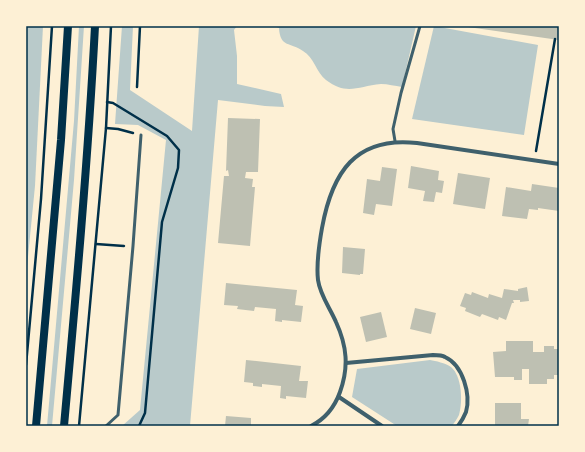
<svg xmlns="http://www.w3.org/2000/svg" width="585" height="452" font-family="Helvetica,sans-serif">
	<style>
		.green { fill: #b9caca }
		.building { fill: #bec0b2 }
		.lines { fill: none; stroke-linecap: round; stroke-linejoin: round }
		.path { stroke: #003049; stroke-width: 2.5 }
		.service { stroke: #3f606c; stroke-width: 3 }
		.minor { stroke: #3f606c; stroke-width: 4 }
		.secondary { stroke: #003049; stroke-width: 8 }
		.neatline { fill: none; stroke: #003049; stroke-width: 1.5 }
	</style>
	<rect width="100%" height="100%" fill="#fdf0d5"/>
	<!-- green -->
	<g class="green">
		<path d="M26,26H43L35,186L26,277Z"/>
		<path d="M79,26H84L74,180L52,426H47L74,121Z"/>
		<path d="M122,26H133L130,90L192,131L199,26H237L234,30L237,56V84L281,94L284,107L265,106L218,100L190,426H122L140,410L166,140L138,125L115,124Z"/>
		<path d="M274,26H416L402,87C395,86 388,84 381,84C358,86 347,96 326,80C316,72 314,57 303,51C291,42 280,48 279,28Z"/>
		<path d="M434,26L538,45L524,135L412,119Z"/>
		<path d="M430,360C436,361 445,363 451,367C462,376 463,402 459,415C457,419 454,423 452,426H397L352,397L357,369Z"/>
	</g>
	<!-- building -->
	<g class="building">
		<path d="M468,26H559V40L468,27Z"/>
		<path d="M228,118L260,119L258,172H246L245,178L253,179L252,187H255L250,246L218,243L224,176H229L228,170L226,171Z"/>
		<path d="M411,166L439,171L438,180L444,181L442,193L436,192L434,202L423,201L425,191L408,188Z"/>
		<path d="M382,167L397,169L392,206L376,204L374,215L363,213L367,179L380,181Z"/>
		<path d="M458,173L490,178L485,209L453,204Z"/>
		<path d="M532,184L559,188V211L538,208V210L529,209L527,219L502,216L506,187L531,191Z"/>
		<path d="M343,247L365,249L363,274H360V275L342,273Z"/>
		<path d="M226,283L297,290L295,305L303,306L301,322L282,320V322L275,321L276,309L255,307L254,311L237,309L238,306L224,305Z"/>
		<path d="M527,287L529,301L520,302V300H513L514,303H512L506,320L499,317L498,320L482,314L480,317L465,311L466,308L460,306L465,293L471,295L472,292L488,298L489,294L502,298L504,289L518,291V289Z"/>
		<path d="M415,308L436,313L431,334L410,329Z"/>
		<path d="M381,312L387,337L366,342L360,317Z"/>
		<path d="M506,341H533V352H544V346H554V349H559V375H554V379H547V384H529V369H522V380H514V377H495L493,352L506,351Z"/>
		<path d="M246,360L301,366L299,381H308L306,398L286,396V399L280,398L281,386L262,384V387L253,386V383L244,382Z"/>
		<path d="M495,403H521V419H529L528,426H495Z"/>
		<path d="M226,416L251,418V426H225Z"/>
	</g>
	<g class="lines">
		<!-- path -->
		<g class="path">
			<path d="M137,87L140,26"/>
			<path d="M107,102L113,103L167,136L179,150L178,168L162,222L145,413L139,426"/>
			<path d="M106,128L118,129L133,133"/>
			<path d="M536,151L555,39"/>
			<path d="M96,244L124,246"/>
			<path d="M26,365L41,199L52,26"/>
			<path d="M79,426L106,128L111,26"/>
		</g>
		<!-- service -->
		<g class="service">
			<path d="M395,141L393,129L401,93L420,26"/>
			<path d="M106,426L118,415L133,246L141,135"/>
		</g>
		<!-- minor -->
		<g class="minor">
			<path d="M346,363L433,355C437,355 442,355 445,357C463,365 471,395 466,412C464,417 461,422 458,426"/>
			<path d="M339,397L382,426"/>
			<path d="M311,426C325,419 335,406 340,392C349,367 347,346 336,322C330,308 320,295 318,280C316,263 319,245 322,228C332,173 355,136 417,143L559,164"/>
		</g>
		<!-- secondary -->
		<g class="secondary">
			<path d="M36,426L61,140L68,26"/>
			<path d="M64,426C76,293 88,160 95,26"/>
		</g>
	</g>
	<!-- border -->
	<rect width="585" height="452" fill="none" stroke="#fdf0d5" stroke-width="54"/>
	<rect x="27" y="27" width="531" height="398" class="neatline"/>
</svg>
